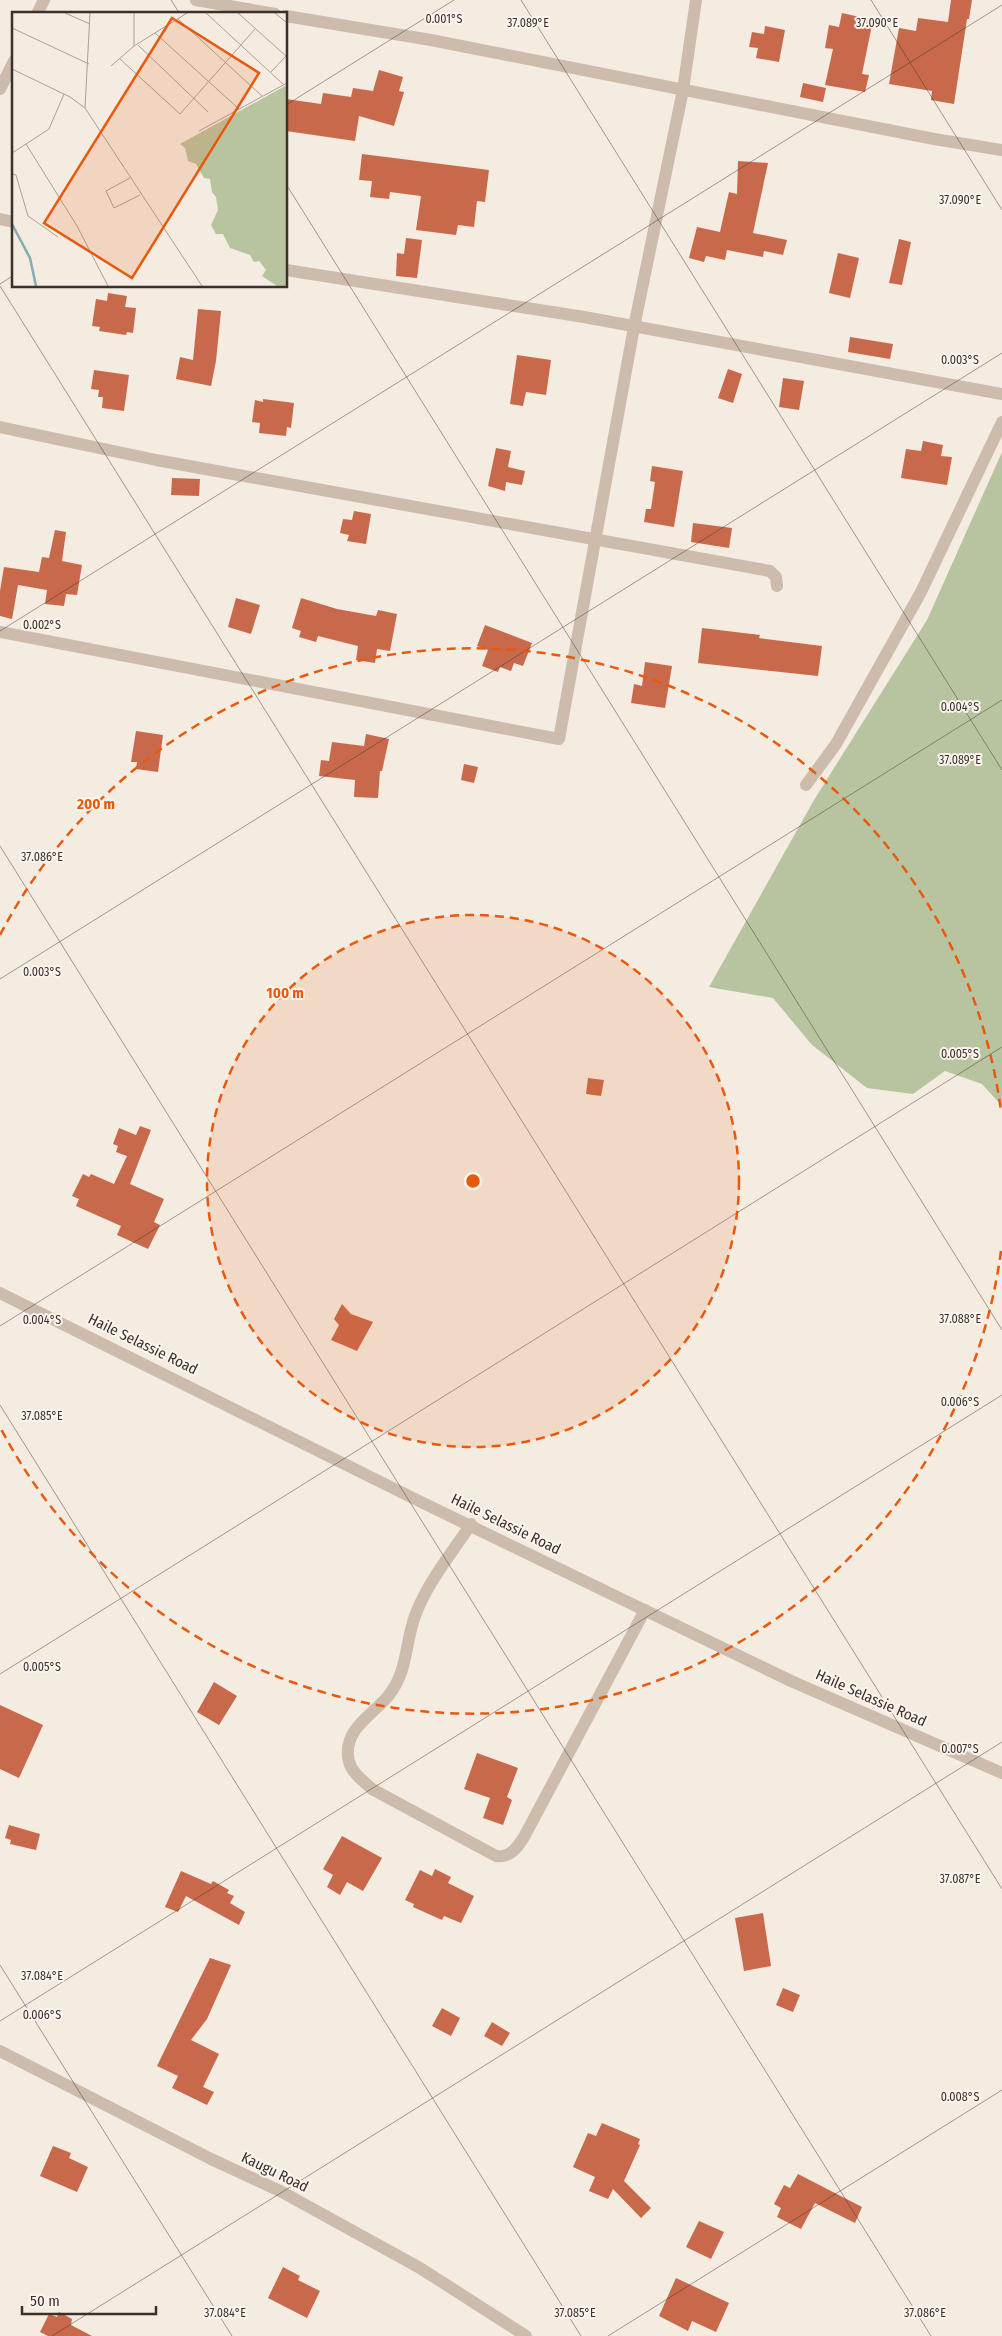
<svg xmlns="http://www.w3.org/2000/svg" width="1002" height="2336" font-family="'Fira Sans Condensed',sans-serif">
	<style>
		.green { fill: #b8c4a0 }
		.building { fill: #c8694b }
		.lines { fill: none; stroke-linecap: round; stroke-linejoin: round }
		.minor { stroke: #cdbbac; stroke-width: 12 }
		.ticks { fill: none; stroke: #3b302b; stroke-width: 1; stroke-opacity: 0.45 }
		.ring { fill: none; stroke: #e8590c; stroke-width: 2.5; stroke-dasharray: 9 6 }
		.labels { text-anchor: middle; dominant-baseline: central; stroke-width: 4; stroke-linejoin: round; paint-order: stroke }
		.street-label { font-size: 15px; fill: #3b302b; stroke: #fbf5ee }
		.inset-river { fill: none; stroke: #7fb0b2; stroke-width: 2.5 }
		.inset-road { fill: none; stroke: #aaa098; stroke-width: 1 }
		.view { fill: #e8590c; fill-opacity: 0.15; stroke: #e8590c; stroke-width: 2.5 }
		.inset-edge { fill: none; stroke: #3b302b; stroke-width: 2.5 }
		.ticks-label { font-size: 12px; text-anchor: middle; fill: #3b302b; stroke: #fbf5ee; stroke-width: 4; stroke-linejoin: round; paint-order: stroke }
		.centre { fill: #e8590c; stroke: #fbf5ee; stroke-width: 2.5 }
		.ring-label { font-size: 15px; text-anchor: middle; font-weight: bold; fill: #e8590c; stroke: #fbf5ee; stroke-width: 4; stroke-linejoin: round; paint-order: stroke }
	</style>
	<rect width="100%" height="100%" fill="#f4ebe1"/>
	<!-- green -->
	<path class="green" d="M1002,452V1106L982,1084L945,1071L913,1094L867,1088L812,1045L773,998L709,987L814,800L927,620Z"/>
	<!-- building -->
	<g class="building">
		<path d="M951,0H972L969,19H967L954,104L931,100L932,91L889,84L899,28L916,31L918,18L948,22Z"/>
		<path d="M842,13L873,20L862,74L869,75L865,92L825,85L833,49L825,48L829,25L839,27Z"/>
		<path d="M765,26L785,30L779,62L756,58L758,48L749,47L752,32L764,34Z"/>
		<path d="M379,70L403,77L399,91L404,92L394,126L359,116L355,141L286,131V99L321,104L323,93L351,97L353,88L373,91Z"/>
		<path d="M803,83L826,88L823,102L800,97Z"/>
		<path d="M362,154L489,170L485,202L477,201L474,227L458,225L456,235L416,230L421,196L390,192L389,199L370,197L372,181L359,180Z"/>
		<path d="M738,161L768,163L753,233L787,240L783,255L764,251L763,257L727,250L725,260L706,256L704,262L689,258L697,227L720,232L729,192L737,194Z"/>
		<path d="M406,238L422,240L417,278L396,276L397,253L404,254Z"/>
		<path d="M899,239L911,242L902,285L889,283Z"/>
		<path d="M838,253L859,258L850,298L829,293Z"/>
		<path d="M108,293L127,296L125,307L136,308L133,333L127,332L126,335L99,331L100,327L92,326L96,299L107,301Z"/>
		<path d="M198,309L221,311L216,361L211,386L176,379L180,357L193,360Z"/>
		<path d="M850,337L893,344L890,359L848,352Z"/>
		<path d="M517,355L551,360L546,395L526,392L523,406L510,404Z"/>
		<path d="M728,369L742,374L733,403L718,398Z"/>
		<path d="M94,370L129,375L124,411L102,408L103,397H98L99,390L91,389Z"/>
		<path d="M783,378L804,381L799,410L779,407Z"/>
		<path d="M263,399L294,403L291,428L287,427L286,436L259,433L260,423L252,422L255,400L263,402Z"/>
		<path d="M923,441L943,445L941,456L952,457L947,485L901,478L906,449L921,451Z"/>
		<path d="M496,448L511,451L508,467L525,471L522,485L506,482L505,491L488,486Z"/>
		<path d="M652,466L683,471L674,527L644,522L646,509H651L655,482L650,481Z"/>
		<path d="M172,478L200,479L199,496L171,495Z"/>
		<path d="M354,511L371,514L366,544L347,541L349,535L340,533L343,519L352,520Z"/>
		<path d="M693,523L732,528L729,548L691,542Z"/>
		<path d="M55,530L66,532L62,561L82,565L77,595L66,594L64,606L45,604L47,590L18,585L12,619L0,616V591L4,567L39,572L42,557L49,558Z"/>
		<path d="M236,598L260,605L251,634L228,627Z"/>
		<path d="M301,598L337,609L376,616L378,610L397,614L390,651L377,649L375,663L356,660L358,646L318,636L316,642L299,637L301,631L292,628Z"/>
		<path d="M485,625L532,643L523,666L514,663L511,671L500,667L498,672L482,666L488,650L477,646Z"/>
		<path d="M702,628L760,635L759,638L822,646L818,676L698,663Z"/>
		<path d="M645,662L672,666L665,708L631,703L634,684L642,686Z"/>
		<path d="M136,731L163,735L158,772L136,769L137,762H131Z"/>
		<path d="M366,734L389,739L382,771H380L378,798L354,797L355,780L319,776L321,760L329,761L332,742L364,746Z"/>
		<path d="M464,764L478,767L474,783L461,780Z"/>
		<path d="M588,1078L604,1080L601,1096L586,1094Z"/>
		<path d="M140,1126L151,1130L130,1184L164,1199L154,1222L160,1225L148,1249L117,1235L121,1226L76,1206L79,1199L72,1196L83,1174L89,1177L91,1174L114,1184L127,1156L116,1152L118,1146L113,1144L119,1128L136,1135Z"/>
		<path d="M342,1304L351,1314L373,1322L357,1351L331,1340L339,1325L334,1319Z"/>
		<path d="M214,1682L237,1696L219,1725L197,1712Z"/>
		<path d="M0,1705L43,1725L19,1778L0,1769Z"/>
		<path d="M477,1753L518,1768L507,1797L512,1800L503,1825L483,1818L490,1798L464,1789Z"/>
		<path d="M9,1825L40,1834L36,1850L10,1844L11,1840L5,1838Z"/>
		<path d="M342,1836L382,1858L363,1891L347,1882L340,1895L327,1887L333,1875L323,1869Z"/>
		<path d="M435,1869L451,1877L448,1883L474,1896L461,1923L444,1916L442,1920L413,1907L414,1904L405,1900L420,1870L432,1876Z"/>
		<path d="M181,1871L211,1884L213,1881L229,1890L227,1893L234,1896L230,1903L245,1912L239,1925L186,1896L178,1912L165,1907Z"/>
		<path d="M763,1913L771,1966L744,1971L735,1918Z"/>
		<path d="M210,1958L231,1965L207,2019L191,2040L219,2054L203,2087L214,2092L207,2105L172,2088L178,2076L157,2066Z"/>
		<path d="M783,1988L800,1995L793,2012L776,2005Z"/>
		<path d="M442,2008L460,2018L451,2036L432,2026Z"/>
		<path d="M492,2022L510,2033L502,2046L484,2036Z"/>
		<path d="M602,2123L640,2139L638,2144L640,2145L624,2181L651,2208L641,2218L613,2189L608,2199L589,2191L595,2177L573,2167L588,2133L596,2136Z"/>
		<path d="M53,2146L71,2153L69,2158L88,2167L77,2192L40,2176Z"/>
		<path d="M798,2174L862,2207L855,2223L815,2203L801,2229L777,2217L781,2208L774,2204L784,2185L790,2188Z"/>
		<path d="M699,2221L724,2232L711,2259L686,2247Z"/>
		<path d="M283,2267L300,2276L298,2280L320,2291L307,2318L268,2298Z"/>
		<path d="M676,2278L729,2303L716,2332L692,2321L688,2331L659,2316Z"/>
		<path d="M59,2312L72,2319L71,2325L92,2336H48L40,2332L49,2314L57,2317Z"/>
	</g>
	<g class="lines">
		<!-- minor -->
		<g class="minor">
			<path d="M196,0L275,14"/>
			<path d="M37,14L44,0"/>
			<path d="M286,16L431,40L934,139L1002,150"/>
			<path d="M0,89L14,61"/>
			<path d="M0,219L14,222"/>
			<path d="M286,270L584,317L1002,394"/>
			<path d="M0,427L156,460L770,571L776,577L777,586"/>
			<path d="M0,632L559,739L634,327L683,90L696,0"/>
			<path d="M806,785L836,744L921,592L1002,422"/>
			<path d="M0,1293L421,1502L791,1681L1002,1773"/>
			<path d="M471,1524C452,1553 427,1583 415,1616C405,1643 408,1671 389,1695C374,1714 345,1728 348,1756C349,1771 362,1780 372,1789L496,1856C510,1858 517,1848 524,1837L645,1610"/>
			<path d="M0,2051L211,2159L282,2192L420,2268L526,2336"/>
		</g>
	</g>
	<!-- ticks -->
	<path class="ticks" d="M171,0L180,14M521,0L1002,770M871,0L1002,210M286,105L454,0M286,184L1002,1330M0,284L14,275M0,286L1002,1889M0,631L1002,5M0,846L931,2336M0,979L1002,353M0,1326L1002,700M0,1405L581,2336M0,1674L1002,1047M0,1965L232,2336M0,2021L1002,1395M52,2336L1002,1742M608,2336L1002,2090"/>
	<!-- distance rings -->
	<circle cx="473" cy="1181" r="266" fill="#e8590c" fill-opacity=".12"/>
	<g class="ring">
		<circle cx="473" cy="1181" r="266"/>
		<path d="M1001 1251A533 533 0 0 1 0 1427M0 935A533 533 0 0 1 1001 1111"/>
	</g>
	<g class="labels">
		<!-- street labels -->
		<g class="street-label">
			<text transform="translate(143 1344) rotate(26)">Haile Selassie Road</text>
			<text transform="translate(506 1524) rotate(26)">Haile Selassie Road</text>
			<text transform="translate(871 1698) rotate(24)">Haile Selassie Road</text>
			<text transform="translate(275 2172) rotate(26)">Kaugu Road</text>
		</g>
	</g>
	<!-- overview -->
	<g transform="translate(12 12)">
		<rect width="275" height="275" fill="#f4ebe1"/>
		<path d="M275,73V274H265L250,264L254,258L247,249L242,250L238,243L218,236L211,222H204L199,213L206,198L204,185L200,180L198,167L192,166L184,152L176,149L173,136L168,132Z" fill="#b8c4a0"/>
		<path class="inset-river" d="M0,212L18,246L24,274"/>
		<path class="inset-road" d="M53,1L78,12M122,1V34M194,1L272,73M226,1L275,45M263,1L275,11M166,7L250,84M0,16L77,52M143,21L227,97M126,33L196,100M108,47L168,102L243,17M99,54L122,34L175,1M0,57L58,85L73,96L190,274M259,60L274,44M52,82L37,117L14,132L65,214L96,274M73,96L78,1M187,119L275,71M0,141L14,132M0,162L4,163L16,204L46,225M118,166L94,179L102,196L128,183"/>
		<path class="view" d="M160,6L247,61L120,266L32,211Z"/>
		<rect width="275" height="275" class="inset-edge"/>
	</g>
	<g class="ticks-label">
		<text x="444" y="23">0.001°S</text>
		<text x="528" y="27">37.089°E</text>
		<text x="877" y="27">37.090°E</text>
		<text x="960" y="204">37.090°E</text>
		<text x="960" y="364">0.003°S</text>
		<text x="42" y="629">0.002°S</text>
		<text x="960" y="711">0.004°S</text>
		<text x="960" y="764">37.089°E</text>
		<text x="42" y="861">37.086°E</text>
		<text x="42" y="976">0.003°S</text>
		<text x="960" y="1058">0.005°S</text>
		<text x="960" y="1323">37.088°E</text>
		<text x="42" y="1324">0.004°S</text>
		<text x="960" y="1406">0.006°S</text>
		<text x="42" y="1420">37.085°E</text>
		<text x="42" y="1671">0.005°S</text>
		<text x="960" y="1753">0.007°S</text>
		<text x="960" y="1883">37.087°E</text>
		<text x="42" y="1980">37.084°E</text>
		<text x="42" y="2019">0.006°S</text>
		<text x="960" y="2101">0.008°S</text>
		<text x="225" y="2317">37.084°E</text>
		<text x="575" y="2317">37.085°E</text>
		<text x="925" y="2317">37.086°E</text>
	</g>
	<circle cx="473" cy="1181" r="8" class="centre"/>
	<g class="ring-label">
		<text x="96" y="809">200 m</text>
		<text x="285" y="998">100 m</text>
	</g>
	<!-- scale -->
	<path d="M22 2306v8h134v-8" fill="none" stroke="#3b302b" stroke-width="2.5"/>
	<text x="30" y="2306" font-size="15" fill="#3b302b" stroke="#fbf5ee" stroke-width="4" paint-order="stroke">50 m</text>
</svg>
